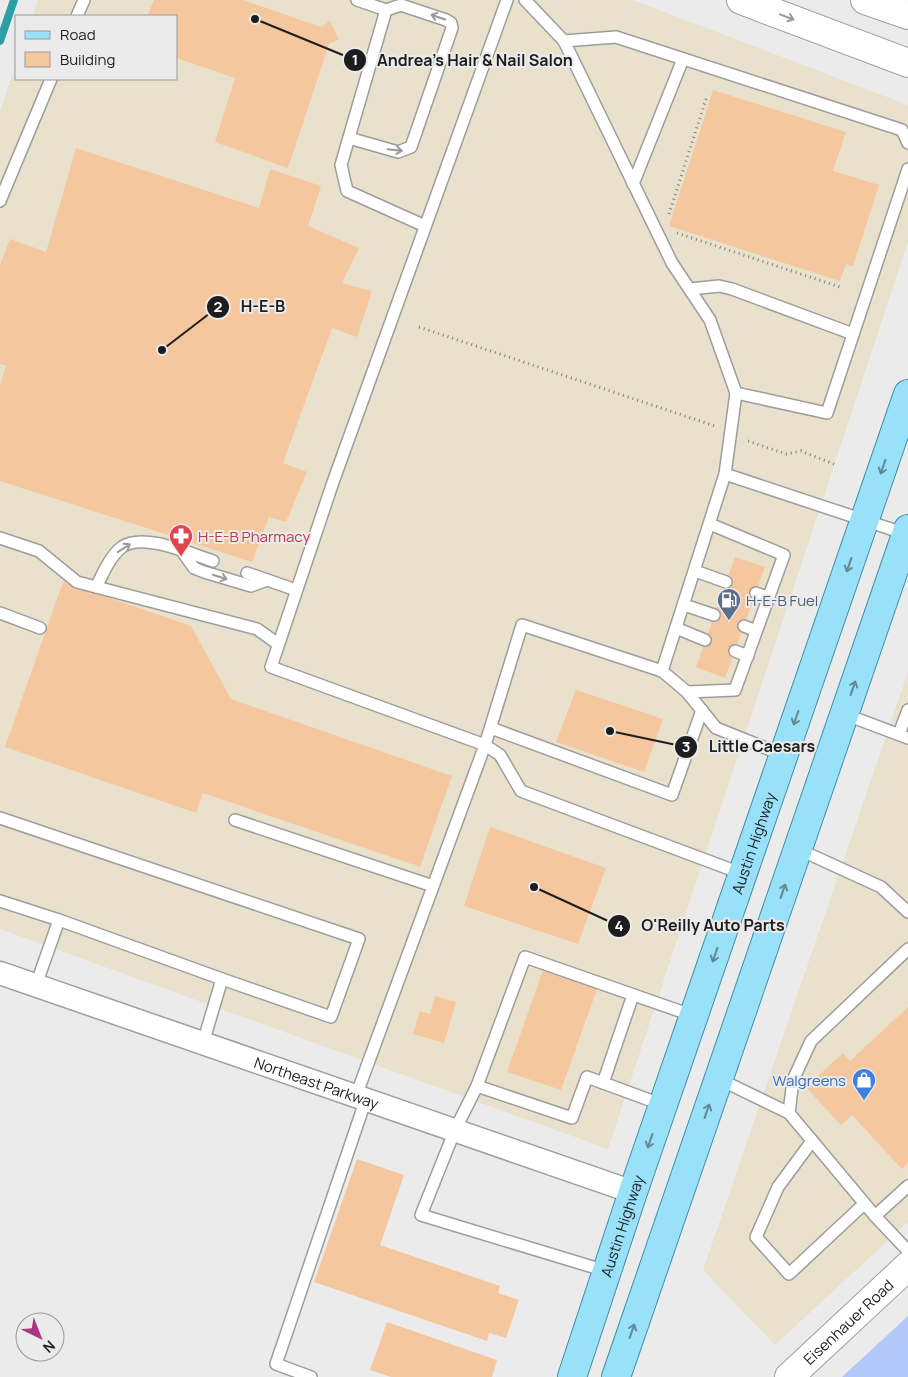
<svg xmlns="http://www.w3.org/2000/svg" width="908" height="1377" font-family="Manrope,sans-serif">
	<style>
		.commercial { fill: #eae1cc }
		.green { fill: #b3c9fc }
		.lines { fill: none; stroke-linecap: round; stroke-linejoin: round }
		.stream { stroke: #2c9fa5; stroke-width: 8 }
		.building { fill: #f5c79f }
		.lane-casing { stroke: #9d9d9e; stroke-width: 14 }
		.street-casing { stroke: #9d9d9e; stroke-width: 25 }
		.secondary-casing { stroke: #9d9d9e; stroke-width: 30 }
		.primary-casing { stroke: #418faa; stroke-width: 30 }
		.path { stroke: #7f7f80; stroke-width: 3; stroke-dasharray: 1 4; stroke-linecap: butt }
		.lane { stroke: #fff; stroke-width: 11 }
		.street { stroke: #fff; stroke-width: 22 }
		.secondary { stroke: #fff; stroke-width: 28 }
		.primary { stroke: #98e1f9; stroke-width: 28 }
		.oneway { stroke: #99999a }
		.oneway2 { stroke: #618996 }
		.labels { text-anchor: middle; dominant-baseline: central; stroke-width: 4; stroke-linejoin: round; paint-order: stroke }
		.health-label { font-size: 15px; fill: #be3a42; stroke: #ebebec; text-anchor: start }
		.service-label { font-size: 15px; fill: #4e5e75; stroke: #ebebec; text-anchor: start }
		.street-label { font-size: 15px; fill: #1d1d1e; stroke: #ebebec }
		.shop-label { font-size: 15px; fill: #366cbe; stroke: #ebebec; text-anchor: end }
		.leader { fill: none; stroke: #1d1d1e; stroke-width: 2 }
		.callout-dot { fill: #1d1d1e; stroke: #ebebec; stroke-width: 2 }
		.mark-label { font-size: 15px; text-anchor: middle; font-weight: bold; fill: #fff }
		.callout-label { font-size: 16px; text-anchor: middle; font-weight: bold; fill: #1d1d1e; stroke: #ebebec; stroke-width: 4; stroke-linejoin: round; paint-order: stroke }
	</style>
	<rect width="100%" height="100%" fill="#ebebec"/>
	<!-- commercial -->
	<g class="commercial">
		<path d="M38,0H633L908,105V242L608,1149L0,929V111L16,64V79H176V16H32Z"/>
		<path d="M908,672V1222L775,1345L703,1270Z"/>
	</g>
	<!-- green -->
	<path class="green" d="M908,1316V1377H842Z"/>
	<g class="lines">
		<!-- stream -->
		<path class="stream" d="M0,41L14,0"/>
	</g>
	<!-- building -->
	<g class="building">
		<path d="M154,0H243L321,27L330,21L339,39L329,44L288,168L215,142L235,78L176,58V16H147Z"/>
		<path d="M713,90L846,132L833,171L879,185L853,266L846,264L840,281L669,226Z"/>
		<path d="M76,148L259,208L270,169L321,186L308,226L359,248L342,283L372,291L357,337L332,328L283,463L307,472L286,522L269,517L252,562L0,481V385L6,366L0,364V265L10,239L46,252Z"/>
		<path d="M735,557L765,567L725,678L696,667Z"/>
		<path d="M63,582L191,626L231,699L452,776L420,867L203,793L196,813L5,747Z"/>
		<path d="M576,690L663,719L644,772L556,742Z"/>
		<path d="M490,827L606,868L578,944L464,906Z"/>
		<path d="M543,970L597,989L561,1090L507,1072Z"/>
		<path d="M435,996L456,1002L444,1043L413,1034L420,1011L430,1014Z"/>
		<path d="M908,1007V1163L902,1169L852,1115L841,1125L806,1087L843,1053L850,1061Z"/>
		<path d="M357,1159L404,1175L380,1245L500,1286L498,1293L519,1300L506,1338L489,1333L487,1341L314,1282Z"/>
		<path d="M387,1322L497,1360L492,1377H391L370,1370Z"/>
	</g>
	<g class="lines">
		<!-- lane casing -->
		<g class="lane-casing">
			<g id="lane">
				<path d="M357,0L386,10L341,165L347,191L425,226"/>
				<path d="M525,0L564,41L672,263L710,320L736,393L725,474L662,671L687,692L716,728L783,755"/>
				<path d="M77,16L84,0"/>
				<path d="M564,41L616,37L902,130L908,143"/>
				<path d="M349,138L398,152L411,147L452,28L451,23L446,20L401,5L386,10"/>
				<path d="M633,184L683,59"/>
				<path d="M0,201L51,79"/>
				<path d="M690,289L719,286L732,289L853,334"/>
				<path d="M736,393L827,413L908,169"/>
				<path d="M725,474L906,534"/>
				<path d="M0,538L39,551L77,582L257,629L278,644"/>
				<path d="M182,551L194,568L204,572L251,586L267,580"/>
				<path d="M695,571L726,582"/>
				<path d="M247,573L296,590"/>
				<path d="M96,587C103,574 110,556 122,547C143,532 191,554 213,561"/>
				<path d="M756,593L769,598"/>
				<path d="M684,605L714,615"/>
				<path d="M0,613L40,628"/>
				<path d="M744,626L756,631"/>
				<path d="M676,628L705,640"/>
				<path d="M735,651L748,656"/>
				<path d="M662,671L522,625L485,745L500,755L521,791L743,874"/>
				<path d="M687,692L735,690L784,555L710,524"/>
				<path d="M844,714L908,738"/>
				<path d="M491,728L672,795L702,710"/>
				<path d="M899,734L908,710"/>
				<path d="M0,818L359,939L331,1017L222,979"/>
				<path d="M235,820L433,886"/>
				<path d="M798,849L881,887L908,912"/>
				<path d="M0,901L59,920"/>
				<path d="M908,949L811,1041L793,1080L789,1113L875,1216L908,1251"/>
				<path d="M36,985L59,920L222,979L203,1043"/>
				<path d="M719,1079L789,1113"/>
				<path d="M603,1083L633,995"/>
				<path d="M477,1086L572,1118L587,1077L663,1105"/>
				<path d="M356,1096L485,745L271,667L332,485L507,0"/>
				<path d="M812,1141L778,1187L756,1237L789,1274L864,1204"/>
				<path d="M875,1216L908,1186"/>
				<path d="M606,1271L421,1215L455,1130L477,1086L525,957L694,1016"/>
				<path d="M311,1377L276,1364L366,1099"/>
			</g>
		</g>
		<!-- street casing -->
		<g class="street-casing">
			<g id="street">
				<path id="s1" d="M0,973L633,1192"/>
			</g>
		</g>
		<!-- secondary casing -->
		<g class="secondary-casing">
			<g id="secondary">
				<path d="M741,0L908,63"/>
				<path d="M865,0L908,15"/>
				<path id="s2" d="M789,1377L908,1266"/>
			</g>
		</g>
		<!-- primary casing -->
		<g class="primary-casing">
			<g id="primary">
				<path id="s3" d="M572,1377L633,1192L908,394"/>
				<path d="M616,1377L908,529"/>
			</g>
		</g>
		<!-- path -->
		<g class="path">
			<path d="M669,214L707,96"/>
			<path d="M677,233L843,288"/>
			<path d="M419,327L715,426"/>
			<path d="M748,441L786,454L801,451L836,465"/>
		</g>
		<!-- lane -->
		<use href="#lane" class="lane"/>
		<!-- street -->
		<use href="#street" class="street"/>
		<!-- secondary -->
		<use href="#secondary" class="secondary"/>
		<!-- primary -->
		<use href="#primary" class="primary"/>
	</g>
	<!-- one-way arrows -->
	<defs><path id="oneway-shaft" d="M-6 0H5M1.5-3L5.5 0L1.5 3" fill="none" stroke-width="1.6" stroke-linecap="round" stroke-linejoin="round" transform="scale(1.25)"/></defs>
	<g class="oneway">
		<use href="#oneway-shaft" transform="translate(438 17) rotate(-161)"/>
		<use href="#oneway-shaft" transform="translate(787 17) rotate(21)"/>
		<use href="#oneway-shaft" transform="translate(395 150) rotate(6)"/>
		<use href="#oneway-shaft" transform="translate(124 548) rotate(-33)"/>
		<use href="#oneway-shaft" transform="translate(220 577) rotate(18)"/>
	</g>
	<g class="oneway2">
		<use href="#oneway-shaft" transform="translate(883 467) rotate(109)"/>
		<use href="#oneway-shaft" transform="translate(849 565) rotate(109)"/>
		<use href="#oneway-shaft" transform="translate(853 688) rotate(-71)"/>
		<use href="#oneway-shaft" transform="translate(796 718) rotate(109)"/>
		<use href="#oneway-shaft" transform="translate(783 891) rotate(-71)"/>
		<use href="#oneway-shaft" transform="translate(715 955) rotate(109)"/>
		<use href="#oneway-shaft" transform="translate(707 1111) rotate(-71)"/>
		<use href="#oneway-shaft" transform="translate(650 1141) rotate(109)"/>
		<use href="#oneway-shaft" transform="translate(632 1331) rotate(-71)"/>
	</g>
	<!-- icons -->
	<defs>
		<g id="pharmacy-pin" transform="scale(1.25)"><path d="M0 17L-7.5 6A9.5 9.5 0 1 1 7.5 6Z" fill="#e0444e" stroke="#ebebec"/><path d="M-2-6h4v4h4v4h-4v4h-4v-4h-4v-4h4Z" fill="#fff"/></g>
		<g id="fuel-pin" transform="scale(1.25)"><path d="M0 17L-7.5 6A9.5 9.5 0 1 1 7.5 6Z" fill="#5c6f8a" stroke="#ebebec"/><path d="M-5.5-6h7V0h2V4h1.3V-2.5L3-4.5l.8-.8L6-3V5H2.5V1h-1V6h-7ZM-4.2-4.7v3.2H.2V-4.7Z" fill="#fff"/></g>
		<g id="shop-pin" transform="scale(1.25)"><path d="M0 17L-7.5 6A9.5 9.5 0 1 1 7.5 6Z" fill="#3f7fe0" stroke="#ebebec"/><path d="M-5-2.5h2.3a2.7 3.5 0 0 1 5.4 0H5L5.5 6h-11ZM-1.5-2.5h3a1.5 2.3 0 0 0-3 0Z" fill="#fff"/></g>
	</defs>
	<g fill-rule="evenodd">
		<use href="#pharmacy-pin" x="181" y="536"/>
		<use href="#fuel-pin" x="729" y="600"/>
		<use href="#shop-pin" x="864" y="1080"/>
	</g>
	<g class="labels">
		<!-- health labels -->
		<g class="health-label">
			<text x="198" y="536">H-E-B Pharmacy</text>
		</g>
		<!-- service labels -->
		<g class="service-label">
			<text x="746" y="600">H-E-B Fuel</text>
		</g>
		<!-- street labels -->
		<g class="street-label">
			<text stroke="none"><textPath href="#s3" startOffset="564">Austin Highway</textPath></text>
			<text stroke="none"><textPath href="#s1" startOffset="335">Northeast Parkway</textPath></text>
			<text stroke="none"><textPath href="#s3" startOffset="159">Austin Highway</textPath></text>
			<text stroke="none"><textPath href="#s2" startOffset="81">Eisenhauer Road</textPath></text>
		</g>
		<!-- shop labels -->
		<g class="shop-label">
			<text x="846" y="1080">Walgreens</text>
		</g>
	</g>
	<!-- callouts -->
	<path class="leader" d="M255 19L355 60M162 350L218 307M610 731L686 747M534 887L619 926"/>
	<g class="callout-dot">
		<circle cx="255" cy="19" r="5"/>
		<circle cx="162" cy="350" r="5"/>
		<circle cx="610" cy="731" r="5"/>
		<circle cx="534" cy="887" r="5"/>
		<circle cx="355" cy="60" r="12"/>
		<circle cx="218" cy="307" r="12"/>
		<circle cx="686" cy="747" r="12"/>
		<circle cx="619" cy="926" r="12"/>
	</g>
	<g class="mark-label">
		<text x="355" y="65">1</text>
		<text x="218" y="312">2</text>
		<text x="686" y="752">3</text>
		<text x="619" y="931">4</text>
	</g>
	<g class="callout-label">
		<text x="475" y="66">Andrea's Hair &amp; Nail Salon</text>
		<text x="263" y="312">H-E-B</text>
		<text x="762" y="752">Little Caesars</text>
		<text x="713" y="931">O'Reilly Auto Parts</text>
	</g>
	<!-- legend -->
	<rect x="15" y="15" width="162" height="65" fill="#ebebec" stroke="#99999a"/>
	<rect x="25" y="31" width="25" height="8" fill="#98e1f9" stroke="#99999a"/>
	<text x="60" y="40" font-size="15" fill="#1d1d1e">Road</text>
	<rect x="25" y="52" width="25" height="15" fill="#f5c79f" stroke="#99999a"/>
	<text x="60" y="65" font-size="15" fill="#1d1d1e">Building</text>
	<!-- north arrow -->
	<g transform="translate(40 1337) rotate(137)"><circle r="24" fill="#ebebec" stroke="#99999a"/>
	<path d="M0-4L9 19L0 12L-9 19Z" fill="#b03384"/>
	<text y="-8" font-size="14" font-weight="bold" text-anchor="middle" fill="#1d1d1e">N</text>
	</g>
</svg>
